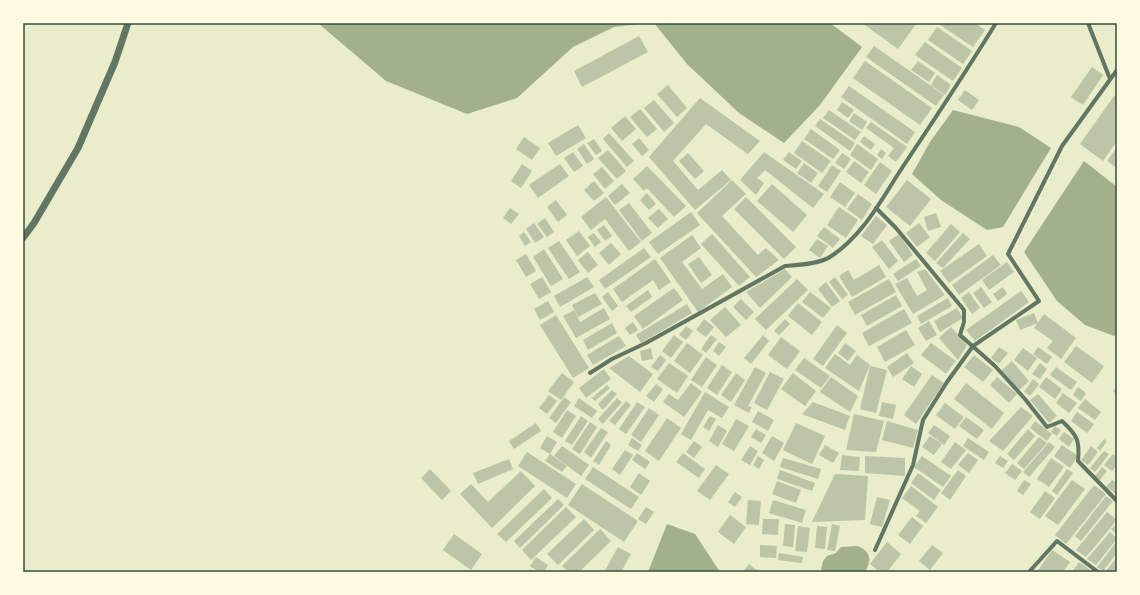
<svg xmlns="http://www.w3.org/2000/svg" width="1140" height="595" font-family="Figtree,sans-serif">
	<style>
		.water { fill: #a3b18a }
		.building { fill: #bcc5a7 }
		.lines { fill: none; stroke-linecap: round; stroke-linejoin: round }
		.minor { stroke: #617663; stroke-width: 4 }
		.tertiary { stroke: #617663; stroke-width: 7 }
		.neatline { fill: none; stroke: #344e41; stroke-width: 1.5 }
	</style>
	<rect width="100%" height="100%" fill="#e9edc9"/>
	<!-- water -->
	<g class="water">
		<path d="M318,23H648L614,27L573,47L517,98L467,114L386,81Z"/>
		<path d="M654,23H830L862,47L820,105L784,143L739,113L687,64Z"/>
		<path d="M953,110L1019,127L1051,148L1003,227L987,230L941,200L912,174L930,142Z"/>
		<path d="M1084,161L1117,187V333L1114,336L1085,325L1057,301L1024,252Z"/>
		<path d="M667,524L695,534L720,572H648Z"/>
		<path d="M858,546C871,552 872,560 865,572H824L821,569L823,561L827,556L836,553L841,547Z"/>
	</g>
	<!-- building -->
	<g class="building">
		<path d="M862,23H917L898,49Z"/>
		<path d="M941,23H975L985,30L973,47L940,25Z"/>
		<path d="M937,27L972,51L963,64L928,40Z"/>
		<path d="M639,36L648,52L582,87L574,71Z"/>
		<path d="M925,42L962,68L953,81L915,55Z"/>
		<path d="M874,46L944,95L936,106L866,57Z"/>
		<path d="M865,61L932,108L920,125L853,78Z"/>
		<path d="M918,61L935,73L929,82L911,70Z"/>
		<path d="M1092,67L1103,75L1083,105L1071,97Z"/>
		<path d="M937,75L951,85L945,95L931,85Z"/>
		<path d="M668,85L687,108L677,117L657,94Z"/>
		<path d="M849,86L915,132L907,144L841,97Z"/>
		<path d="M965,90L979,100L972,110L958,100Z"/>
		<path d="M1114,96L1117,98V141L1103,161L1080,144Z"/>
		<path d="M700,98L760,141L748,154L706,124L673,161L698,190L722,170L731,180L695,210L649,157Z"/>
		<path d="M654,100L674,123L664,132L644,108Z"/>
		<path d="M842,102L854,110L848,118L837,110Z"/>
		<path d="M640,109L657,129L647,137L630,117Z"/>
		<path d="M829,110L861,132L855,140L823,118Z"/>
		<path d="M854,113L867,122L862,130L849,121Z"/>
		<path d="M625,116L636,129L622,141L611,128Z"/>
		<path d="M820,119L855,143L850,151L815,126Z"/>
		<path d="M871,122L907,147L896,162L888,156L894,148L866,128Z"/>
		<path d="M578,125L586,138L556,156L548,143Z"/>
		<path d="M811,129L840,150L833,159L804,139Z"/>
		<path d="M609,133L634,161L627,167L603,139Z"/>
		<path d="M864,136L875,144L871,150L860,142Z"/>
		<path d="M524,137L540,148L532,160L516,149Z"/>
		<path d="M639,138L649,150L642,156L632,144Z"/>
		<path d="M594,139L602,151L596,155L587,143Z"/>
		<path d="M802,141L831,161L822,173L794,153Z"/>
		<path d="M584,144L594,159L587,164L577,149Z"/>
		<path d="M857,144L878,159L871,170L850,155Z"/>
		<path d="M1117,147V168L1107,161Z"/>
		<path d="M881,149L886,153L882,159L877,155Z"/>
		<path d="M608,150L626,171L617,179L598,158Z"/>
		<path d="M573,152L583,166L574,172L564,158Z"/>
		<path d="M764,152L824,194L813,208L765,170L757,178L764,183L756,195L740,180Z"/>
		<path d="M789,152L802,161L796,169L783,160Z"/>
		<path d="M688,153L704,171L695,179L679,161Z"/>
		<path d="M842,153L851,159L844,169L835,163Z"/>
		<path d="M854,161L869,172L861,183L846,172Z"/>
		<path d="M880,162L892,171L876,194L864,185Z"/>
		<path d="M804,163L818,173L811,183L797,173Z"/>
		<path d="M522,164L532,171L521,188L511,181Z"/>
		<path d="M560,164L569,176L538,198L529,185Z"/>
		<path d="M832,165L841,171L827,192L818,186Z"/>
		<path d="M647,166L686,206L674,217L647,188L644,191L633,179Z"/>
		<path d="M602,167L614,181L605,189L593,174Z"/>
		<path d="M732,180L746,194L722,216L758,255L766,248L779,260L756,277L697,213Z"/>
		<path d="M907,180L931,199L910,226L886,207Z"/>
		<path d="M594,181L604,193L594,201L584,190Z"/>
		<path d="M840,182L855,193L845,207L830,197Z"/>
		<path d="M622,184L630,193L615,205L608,196Z"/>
		<path d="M772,184L807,215L793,232L757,201Z"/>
		<path d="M647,193L656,204L649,210L640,200Z"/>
		<path d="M858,194L872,204L862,220L847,209Z"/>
		<path d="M606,197L641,242L629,251L605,219L591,230L581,217Z"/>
		<path d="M746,197L796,247L784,259L734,209Z"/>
		<path d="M556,200L567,215L558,222L547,207Z"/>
		<path d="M629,203L652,233L642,241L619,210Z"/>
		<path d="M839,207L858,220L846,238L827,225Z"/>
		<path d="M510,208L519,214L511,224L503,218Z"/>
		<path d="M659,209L668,219L658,228L648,218Z"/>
		<path d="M691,212L700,225L658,254L649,242Z"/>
		<path d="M936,213L941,227L928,231L924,217Z"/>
		<path d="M876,216L887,225L873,244L861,236Z"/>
		<path d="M545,218L554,232L547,237L537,224Z"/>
		<path d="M534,223L544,237L535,243L526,229Z"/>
		<path d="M919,223L930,237L917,247L906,233Z"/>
		<path d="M951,224L960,232L935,261L926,253Z"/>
		<path d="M604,225L612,236L605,241L597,230Z"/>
		<path d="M824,227L840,239L833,248L817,236Z"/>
		<path d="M579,231L590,246L577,256L566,240Z"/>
		<path d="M524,232L531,242L525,246L519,236Z"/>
		<path d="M594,233L601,242L595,247L588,237Z"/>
		<path d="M963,233L970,239L943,268L936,263Z"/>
		<path d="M712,234L750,277L739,286L701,244Z"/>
		<path d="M899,234L913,255L904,262L889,241Z"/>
		<path d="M692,235L701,248L682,262L702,289L723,274L732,287L698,312L660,258Z"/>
		<path d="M817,239L828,246L820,258L809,250Z"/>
		<path d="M882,240L898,261L889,269L872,247Z"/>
		<path d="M559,241L580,272L569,279L548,248Z"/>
		<path d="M611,243L621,254L609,265L599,253Z"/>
		<path d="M979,244L987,256L949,283L940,271Z"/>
		<path d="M644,248L651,257L605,289L599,280Z"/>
		<path d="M544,249L563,279L551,286L533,257Z"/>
		<path d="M588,252L598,265L588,273L578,260Z"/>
		<path d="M526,254L536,271L526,277L516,260Z"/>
		<path d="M993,255L1001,265L959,295L952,285Z"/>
		<path d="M699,257L712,275L701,283L688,264Z"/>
		<path d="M655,259L671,282L659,290L653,280L622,302L613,289Z"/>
		<path d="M916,259L921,266L898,281L893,274Z"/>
		<path d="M1007,262L1014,272L989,290L982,280Z"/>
		<path d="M879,265L886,277L852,297L839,276L848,270L854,280Z"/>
		<path d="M785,269L792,277L760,308L746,292Z"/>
		<path d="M925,269L945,295L913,314L895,284L907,278L917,296L927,290L917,272Z"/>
		<path d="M542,277L551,292L539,299L530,284Z"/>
		<path d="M587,277L594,287L560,307L554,296Z"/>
		<path d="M835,277L848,295L842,299L829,282Z"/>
		<path d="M797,279L808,290L766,330L755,319Z"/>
		<path d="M889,279L896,292L855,315L848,302Z"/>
		<path d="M826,282L840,301L832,307L818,289Z"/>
		<path d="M981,287L992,302L984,308L973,293Z"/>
		<path d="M1003,287L1007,294L998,301L993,294Z"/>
		<path d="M674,288L683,300L643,329L634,316Z"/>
		<path d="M648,290L652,297L631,312L626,306Z"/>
		<path d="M1021,291L1029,302L975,341L966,330Z"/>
		<path d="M608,292L618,306L612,311L602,297Z"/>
		<path d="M810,292L831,308L823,318L802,302Z"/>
		<path d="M969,292L980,308L972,314L961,298Z"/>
		<path d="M595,293L602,304L578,317L572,305Z"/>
		<path d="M896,295L902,306L867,326L861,315Z"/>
		<path d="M948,298L952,306L921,324L917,316Z"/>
		<path d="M741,299L754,312L746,320L733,307Z"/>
		<path d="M548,301L554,312L540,320L534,309Z"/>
		<path d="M798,303L822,322L812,335L788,316Z"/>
		<path d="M687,304L692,313L641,343L636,335Z"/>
		<path d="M725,307L741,325L726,337L710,320Z"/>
		<path d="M604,308L610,319L576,338L563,316L574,310L580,322Z"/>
		<path d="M957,308L963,318L940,332L934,321Z"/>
		<path d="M904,309L912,323L869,346L862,333Z"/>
		<path d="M1034,313L1038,323L1020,330L1016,320Z"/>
		<path d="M1044,314L1076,338L1061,359L1047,348L1053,341L1034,328Z"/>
		<path d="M556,315L589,368L573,378L540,325Z"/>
		<path d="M704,319L714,327L706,337L696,330Z"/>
		<path d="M785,319L790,324L779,335L774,331Z"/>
		<path d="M929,321L937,335L926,341L918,328Z"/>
		<path d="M633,322L638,330L630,335L625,328Z"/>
		<path d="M612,323L617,333L588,350L583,340Z"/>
		<path d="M837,325L847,333L823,366L813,359Z"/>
		<path d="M686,326L693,331L686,340L679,335Z"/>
		<path d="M951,327L967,345L958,360L939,338Z"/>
		<path d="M906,330L915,345L885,362L877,347Z"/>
		<path d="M674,335L683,342L671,358L662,351Z"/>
		<path d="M711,335L717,339L706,353L701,349Z"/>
		<path d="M763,335L769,341L751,364L744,358Z"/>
		<path d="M619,336L626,346L593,365L587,355Z"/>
		<path d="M781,337L800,351L787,369L768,355Z"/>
		<path d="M719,342L726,347L719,356L713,351Z"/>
		<path d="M687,343L703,355L690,373L674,361Z"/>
		<path d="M845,343L856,351L848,361L838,353Z"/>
		<path d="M931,343L956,361L946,374L921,355Z"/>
		<path d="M1076,346L1104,366L1092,383L1064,362Z"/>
		<path d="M999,347L1008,353L999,364L991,358Z"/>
		<path d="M1038,347L1052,357L1047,364L1033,354Z"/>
		<path d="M651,348L653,359L642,361L640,351Z"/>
		<path d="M1023,348L1037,358L1028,371L1014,360Z"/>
		<path d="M907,353L914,363L893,377L887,367Z"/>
		<path d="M835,354L850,365L857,355L870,365L859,391L825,368Z"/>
		<path d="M660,355L666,360L658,371L651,367Z"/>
		<path d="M974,355L993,370L983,382L964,367Z"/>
		<path d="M629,356L653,374L640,392L609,368Z"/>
		<path d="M706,357L717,365L702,387L691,380Z"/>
		<path d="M804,358L830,376L821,388L795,370Z"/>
		<path d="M1012,361L1029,381L1019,390L1002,370Z"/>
		<path d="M669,363L688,376L677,393L657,379Z"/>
		<path d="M1040,363L1047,369L1040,379L1032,374Z"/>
		<path d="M722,365L732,372L717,395L707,388Z"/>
		<path d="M870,366L887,370L876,413L860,409Z"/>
		<path d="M911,366L922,374L914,387L902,379Z"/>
		<path d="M755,367L766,373L748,406L752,407L749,413L734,405Z"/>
		<path d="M1056,367L1077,382L1071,390L1050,375Z"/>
		<path d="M604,369L611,379L586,398L579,388Z"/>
		<path d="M770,372L784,379L767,410L754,403Z"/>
		<path d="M562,373L574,382L561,400L548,391Z"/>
		<path d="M736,373L745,380L731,402L721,395Z"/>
		<path d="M793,373L816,391L805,406L781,389Z"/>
		<path d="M932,375L944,383L916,424L904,415Z"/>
		<path d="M831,377L858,396L850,412L820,392Z"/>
		<path d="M997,377L1017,394L1009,403L990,385Z"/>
		<path d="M1046,377L1062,389L1055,399L1039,387Z"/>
		<path d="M1033,379L1039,384L1030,396L1024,392Z"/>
		<path d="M691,383L702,392L684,417L663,402L669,394L678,400Z"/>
		<path d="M966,383L1004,413L992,429L954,399Z"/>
		<path d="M656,384L663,389L654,402L646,396Z"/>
		<path d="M607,385L610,388L595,401L592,398Z"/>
		<path d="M1117,386V395L1113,391Z"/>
		<path d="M1078,387L1086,393L1081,401L1073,395Z"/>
		<path d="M612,390L617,394L603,410L598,404Z"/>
		<path d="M705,392L729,407L722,418L708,410L691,440L681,434Z"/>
		<path d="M1063,393L1077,403L1069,413L1056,403Z"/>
		<path d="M1038,394L1057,416L1049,423L1030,400Z"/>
		<path d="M549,395L557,401L547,414L539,408Z"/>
		<path d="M564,397L571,402L556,423L549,418Z"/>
		<path d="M579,398L597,411L592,418L574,406Z"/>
		<path d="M617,398L622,402L603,424L598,419Z"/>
		<path d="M1085,399L1101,412L1095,420L1078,408Z"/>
		<path d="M626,401L631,405L615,425L609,421Z"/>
		<path d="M637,402L645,407L626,434L619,429Z"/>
		<path d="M813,402L850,416L845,430L802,414Z"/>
		<path d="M882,402L896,405L893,419L879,416Z"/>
		<path d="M945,403L964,417L955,429L936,415Z"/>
		<path d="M1021,407L1033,416L1003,451L989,441Z"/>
		<path d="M649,408L659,415L641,442L631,435Z"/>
		<path d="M567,410L576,416L562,438L553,432Z"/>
		<path d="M758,411L774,420L768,431L752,422Z"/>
		<path d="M1077,412L1094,424L1087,433L1071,421Z"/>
		<path d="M854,414L884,421L876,452L846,450Z"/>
		<path d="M581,416L588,421L572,445L565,441Z"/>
		<path d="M710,416L716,419L709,431L703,427Z"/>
		<path d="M966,417L984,430L977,439L959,426Z"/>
		<path d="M667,418L681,428L659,461L645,451Z"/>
		<path d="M736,419L749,426L734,451L722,444Z"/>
		<path d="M887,421L918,430L913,448L882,440Z"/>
		<path d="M1035,421L1052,434L1047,441L1030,428Z"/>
		<path d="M590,422L597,427L580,454L572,449Z"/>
		<path d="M536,423L541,431L514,449L509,441Z"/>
		<path d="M796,423L825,436L812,464L783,450Z"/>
		<path d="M718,425L727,431L718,447L709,441Z"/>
		<path d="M934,425L950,436L944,445L928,433Z"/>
		<path d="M1055,426L1061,430L1057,436L1051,432Z"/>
		<path d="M601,428L608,432L591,458L584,452Z"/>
		<path d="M756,429L766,435L761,443L751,437Z"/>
		<path d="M1028,429L1035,436L1014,460L1007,454Z"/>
		<path d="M1064,432L1074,439L1069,447L1059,439Z"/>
		<path d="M547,436L557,442L550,454L540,448Z"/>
		<path d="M772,436L784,443L774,461L762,453Z"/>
		<path d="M930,436L942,444L934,455L922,447Z"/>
		<path d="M1039,437L1047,443L1024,469L1017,463Z"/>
		<path d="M632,438L642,445L638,451L628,445Z"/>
		<path d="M968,438L989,452L984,460L963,446Z"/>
		<path d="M1104,439L1107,441L1100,451L1097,448Z"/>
		<path d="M606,441L611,445L599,465L593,461Z"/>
		<path d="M694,441L702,447L694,458L686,452Z"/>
		<path d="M955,442L966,450L951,469L941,462Z"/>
		<path d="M1049,442L1055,447L1029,477L1023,472Z"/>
		<path d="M825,445L839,453L833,463L819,455Z"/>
		<path d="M1062,445L1078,456L1070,468L1054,456Z"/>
		<path d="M562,446L589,465L581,476L554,456Z"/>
		<path d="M750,446L758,451L750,465L741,460Z"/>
		<path d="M1091,446L1098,452L1088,465L1081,460Z"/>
		<path d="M625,450L633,455L620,475L612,469Z"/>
		<path d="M1104,451L1109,454L1095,472L1090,468Z"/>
		<path d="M527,452L576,484L567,498L518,466Z"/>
		<path d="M637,453L650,462L645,469L632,460Z"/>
		<path d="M683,453L705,469L699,478L676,462Z"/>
		<path d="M968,453L978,460L969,473L958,465Z"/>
		<path d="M550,454L567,466L562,472L545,461Z"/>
		<path d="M1113,454L1117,457V465L1112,471L1104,465Z"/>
		<path d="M842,455L860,457L859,471L840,470Z"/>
		<path d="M758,456L764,460L759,469L753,465Z"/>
		<path d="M865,456L905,458V476L865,473Z"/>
		<path d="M922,456L951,476L943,487L914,467Z"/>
		<path d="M1000,456L1008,461L1003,468L995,463Z"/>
		<path d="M783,458L821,469L818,479L780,467Z"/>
		<path d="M1051,458L1064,467L1049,487L1037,479Z"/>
		<path d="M509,459L513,469L478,484L473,473Z"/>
		<path d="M1012,464L1022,471L1015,480L1005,473Z"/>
		<path d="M716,465L729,474L710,500L697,491Z"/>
		<path d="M593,467L639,497L631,509L585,479Z"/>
		<path d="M1102,467L1107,471L1100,480L1095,476Z"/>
		<path d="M430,469L451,491L442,500L421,478Z"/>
		<path d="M1067,469L1073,473L1057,495L1052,491Z"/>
		<path d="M780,470L815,483L812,491L777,479Z"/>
		<path d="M958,470L966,476L950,500L941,493Z"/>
		<path d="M521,471L535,486L492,528L460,494L471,484L488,502Z"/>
		<path d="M639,473L650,481L641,495L630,487Z"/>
		<path d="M918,473L941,490L934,500L911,483Z"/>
		<path d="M835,474L868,476L865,520L812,522Z"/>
		<path d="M1024,480L1031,484L1023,495L1017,491Z"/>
		<path d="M1072,480L1085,489L1058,525L1045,516Z"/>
		<path d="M1112,480L1117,483V492L1116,494L1106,487Z"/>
		<path d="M777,481L801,490L796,503L772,494Z"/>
		<path d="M582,484L638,521L624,542L568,505Z"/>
		<path d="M1094,485L1106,494L1066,544L1055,535Z"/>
		<path d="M911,486L938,507L926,523L916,516L920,511L902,498Z"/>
		<path d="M544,489L552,498L506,542L497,534Z"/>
		<path d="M1045,491L1055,498L1040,519L1030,512Z"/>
		<path d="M735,492L742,497L735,507L728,502Z"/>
		<path d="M1106,496L1113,501L1081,541L1075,536Z"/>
		<path d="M877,497L890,500L882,527L870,524Z"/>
		<path d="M558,499L564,505L520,548L514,541Z"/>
		<path d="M748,500L761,501L759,525L746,524Z"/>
		<path d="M773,500L806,510L802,523L769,513Z"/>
		<path d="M566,507L576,517L531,560L522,550Z"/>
		<path d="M646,507L654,512L646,524L638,519Z"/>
		<path d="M1107,512L1117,520L1086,557L1076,550Z"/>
		<path d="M730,515L746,527L734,544L718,532Z"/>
		<path d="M912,517L923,526L910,544L898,535Z"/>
		<path d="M584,519L594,530L558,565L547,554Z"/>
		<path d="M763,519H779L778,535L762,534Z"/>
		<path d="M785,524L795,525L793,547L783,546Z"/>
		<path d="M832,524L840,526L835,551L827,550Z"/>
		<path d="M1117,524V535L1111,529Z"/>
		<path d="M798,526L810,528L807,552L795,551Z"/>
		<path d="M817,526L827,527L825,549L815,548Z"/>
		<path d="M600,529L611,541L579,572H568L562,566Z"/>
		<path d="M1110,532L1117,538V539L1096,565L1087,559Z"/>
		<path d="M454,534L482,554L471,570L443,550Z"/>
		<path d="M1117,541V553L1103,571L1097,567Z"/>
		<path d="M887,542L901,554L887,572H880L870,564Z"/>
		<path d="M760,545L777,546L776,558L760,557Z"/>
		<path d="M932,545L943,553L930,570L919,561Z"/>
		<path d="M618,547L631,554L621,572H604Z"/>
		<path d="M1052,550L1070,562L1063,572H1037Z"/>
		<path d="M779,553L803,557L802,563L778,560Z"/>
		<path d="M536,557L548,565L544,572H539L530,566Z"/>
		<path d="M1117,557V572H1105Z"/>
		<path d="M1079,562L1093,572H1072Z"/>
		<path d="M749,564L759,572H743Z"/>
	</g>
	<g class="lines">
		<!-- minor -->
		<g class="minor">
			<path d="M1088,23L1110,79"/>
			<path d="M876,208L896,228L964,310V322L960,335L995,366L1025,399L1047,427L1062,421C1077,435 1080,440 1078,461L1117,501"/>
			<path d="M590,373L612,359L646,343L785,266C798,265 819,264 830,257C863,236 881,200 902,168C934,120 966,72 996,23"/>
			<path d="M875,550L913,465L923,420L947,382L973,346L1039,301L1008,254L1062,146L1117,70"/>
			<path d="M1029,572L1057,541L1098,572"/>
		</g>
		<!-- tertiary -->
		<path class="tertiary" d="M23,238L34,223L78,148L115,62L128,23"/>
	</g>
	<!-- border -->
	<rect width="1140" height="595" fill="none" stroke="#fefae0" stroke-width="48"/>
	<rect x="24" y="24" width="1092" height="547" class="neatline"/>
</svg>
